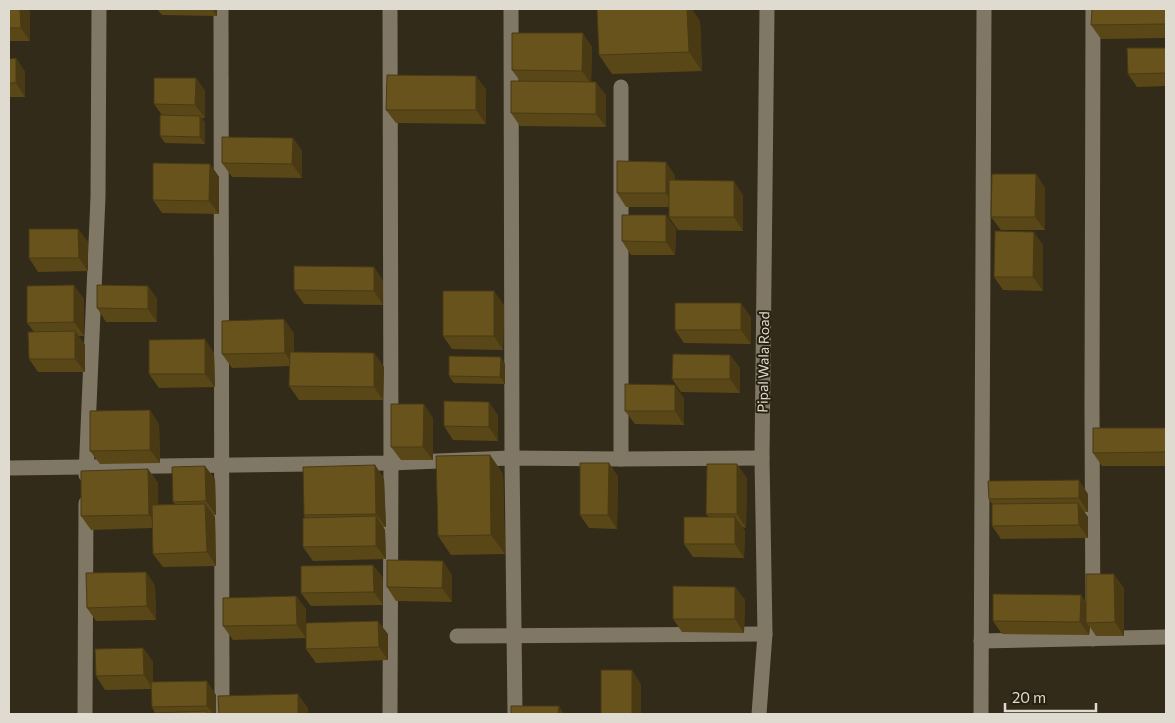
<svg xmlns="http://www.w3.org/2000/svg" width="1175" height="723" font-family="Commissioner,sans-serif">
	<style>
		.lines { fill: none; stroke-linecap: round; stroke-linejoin: round }
		.minor { stroke: #807865; stroke-width: 15 }
		.wall { fill: #594718 }
		.shaded-wall { fill: #493a14 }
		.building { fill: #68531c; stroke: #493a14 }
		.labels { text-anchor: middle; dominant-baseline: central; stroke-width: 4; stroke-linejoin: round; paint-order: stroke }
		.street-label { font-size: 14px; fill: #dfdbd0; stroke: #282111 }
	</style>
	<rect width="100%" height="100%" fill="#322b1a"/>
	<g class="lines">
		<!-- minor -->
		<g class="minor">
			<path d="M221,9L222,714"/>
			<path d="M390,9L391,463L390,714"/>
			<path d="M511,9L512,458L515,714"/>
			<path d="M621,459V87"/>
			<path d="M9,468L391,463L512,458L621,459L762,458"/>
			<path d="M86,475L98,197L99,9"/>
			<path d="M457,636L765,634"/>
			<path d="M1093,639L1092,407L1093,9"/>
			<path d="M981,641L1166,637"/>
			<path d="M85,714L86,503"/>
			<path d="M759,714L765,634L762,458L767,9"/>
			<path d="M981,714L984,9"/>
		</g>
	</g>
	<!-- wall -->
	<g class="wall">
		<rect x="9" y="9" width="21" height="32"/>
		<path d="M157,9H217V16L162,15Z"/>
		<path d="M1166,9V38L1101,39L1091,25Z"/>
		<path d="M700,21L702,71L612,74L599,55Z"/>
		<path d="M592,47L591,82L606,95V127L520,126L511,113L520,81L512,70Z"/>
		<path d="M1166,48V86L1137,87L1128,74Z"/>
		<path d="M16,58L25,72V97H9V59Z"/>
		<path d="M196,78L205,91V118H202L205,123V144L165,143L160,136L162,115L154,104Z"/>
		<path d="M486,89V124L396,123L386,110Z"/>
		<path d="M293,138L302,151V178L232,177L222,163Z"/>
		<path d="M210,164L219,177V214L162,213L153,200Z"/>
		<path d="M1036,174L1045,188V230H1001L991,217Z"/>
		<path d="M675,175V181L743,195V231L678,230L669,217V207H626L617,193Z"/>
		<path d="M666,215L676,229L675,255H631L622,241Z"/>
		<path d="M78,229L88,242V271L38,272L29,258Z"/>
		<path d="M1043,245V291L1003,290L994,277Z"/>
		<path d="M374,267L383,281V305L304,304L294,290Z"/>
		<path d="M148,286L157,299V322H106L97,308Z"/>
		<path d="M84,299V336H78L85,345V372H38L29,359L34,332L27,323Z"/>
		<path d="M504,305L503,350L452,349L443,336Z"/>
		<path d="M751,317V344L684,343L675,330Z"/>
		<path d="M294,333V352L374,353L384,367L383,400H299L289,386V366L232,368L222,354Z"/>
		<path d="M214,353L215,387L159,388L149,374Z"/>
		<path d="M730,355L740,368V393L681,392L672,379Z"/>
		<path d="M505,364V384L454,383L449,376Z"/>
		<path d="M684,398V425L635,424L625,411Z"/>
		<path d="M498,415V441L453,440L444,426Z"/>
		<path d="M433,418V460H401L391,447Z"/>
		<path d="M159,424L160,463L100,464L90,451Z"/>
		<path d="M1166,428V466H1102L1093,453Z"/>
		<path d="M490,455L503,474L505,554L451,555L438,536Z"/>
		<path d="M609,463L618,477L617,529L589,528L580,515Z"/>
		<path d="M375,465L384,479L386,527H383L385,530L386,559L313,561L303,547L305,518L304,515Z"/>
		<path d="M148,469L158,483V505L175,504L173,502L215,479L216,515H213L215,517L216,566L163,567L153,554L152,528L91,530L81,516Z"/>
		<path d="M747,478L746,528L742,527L745,531L744,558L693,557L684,544L709,517L706,514Z"/>
		<path d="M1088,494V512H1084L1088,517V538L1001,539L992,526V504L989,499Z"/>
		<path d="M373,565L383,578V605L311,606L301,593Z"/>
		<path d="M146,572L155,586L156,620L96,621L87,608Z"/>
		<path d="M452,575V602L396,601L387,587Z"/>
		<path d="M735,587L745,600L744,633L682,632L673,619Z"/>
		<path d="M1124,588V636H1096L1090,627L1089,635L1002,634L993,621L1081,595L1086,603Z"/>
		<path d="M296,596L306,609V623L388,634V660L316,663L306,649V638L233,640L223,626Z"/>
		<path d="M143,648L153,662V682L216,695V714H153L155,713L152,707L151,689L105,690L96,676Z"/>
	</g>
	<!-- shaded-wall -->
	<g class="shaded-wall">
		<path d="M20,9H30V41L21,28Z"/>
		<path d="M212,9H217V16Z"/>
		<path d="M687,9H692L700,21L702,71L689,52Z"/>
		<path d="M583,33L592,47L591,84L582,71Z"/>
		<path d="M16,58L25,72V97L16,83Z"/>
		<path d="M476,76L486,89V124L476,110Z"/>
		<path d="M196,78L205,91V118L195,105Z"/>
		<path d="M596,82L606,95V127L596,114Z"/>
		<path d="M200,116L205,123V144L200,137Z"/>
		<path d="M293,138L302,151V178L292,164Z"/>
		<path d="M666,162L675,175V207L666,193Z"/>
		<path d="M210,164L219,177V214L209,201Z"/>
		<path d="M1036,174L1045,188V230L1035,217Z"/>
		<path d="M734,181L743,195V231L734,217Z"/>
		<path d="M666,215L676,229L675,255L666,242Z"/>
		<path d="M78,229L88,242V271L79,258Z"/>
		<path d="M1034,232L1043,245V291L1033,277Z"/>
		<path d="M374,267L383,281V305L374,291Z"/>
		<path d="M74,285L84,299V336L74,322Z"/>
		<path d="M148,286L157,299V322L148,309Z"/>
		<path d="M494,291L504,305L503,350L494,336Z"/>
		<path d="M741,303L751,317V344L741,330Z"/>
		<path d="M284,319L294,333V366L285,353Z"/>
		<path d="M75,331L85,345V372L75,359Z"/>
		<path d="M205,339L214,353L215,387L205,374Z"/>
		<path d="M374,353L384,367L383,400L374,387Z"/>
		<path d="M730,355L740,368V393L730,379Z"/>
		<path d="M501,357L505,364V384L500,377Z"/>
		<path d="M675,385L684,398V425L675,411Z"/>
		<path d="M489,402L498,415V441L489,427Z"/>
		<path d="M424,404L433,418V460L423,447Z"/>
		<path d="M150,410L159,424L160,463L150,450Z"/>
		<path d="M490,455L503,474L505,554L491,535Z"/>
		<path d="M609,463L618,477L617,529L608,515Z"/>
		<path d="M737,464L747,478L746,528L737,514Z"/>
		<path d="M375,465L384,479L386,527L376,514Z"/>
		<path d="M205,466L215,479L216,515L206,501Z"/>
		<path d="M148,469L158,483L159,528L149,515Z"/>
		<path d="M1079,480L1088,494V512L1079,498Z"/>
		<path d="M1078,503L1088,517V538L1079,525Z"/>
		<path d="M205,504L215,517L216,566L207,552Z"/>
		<path d="M376,516L385,530L386,559L376,546Z"/>
		<path d="M735,517L745,531L744,558L735,544Z"/>
		<path d="M443,561L452,575V602L442,588Z"/>
		<path d="M373,565L383,578V605L374,592Z"/>
		<path d="M146,572L155,586L156,620L147,606Z"/>
		<path d="M1114,574L1124,588V636L1115,622Z"/>
		<path d="M735,587L745,600L744,633L735,619Z"/>
		<path d="M1081,595L1090,608L1086,623L1090,627L1089,635L1080,622Z"/>
		<path d="M296,596L306,609V638L297,625Z"/>
		<path d="M378,621L388,634V660L379,647Z"/>
		<path d="M143,648L153,662V689L144,675Z"/>
		<path d="M632,670L641,684V714H632Z"/>
		<path d="M207,681L216,695V714H213L207,706Z"/>
		<path d="M298,694L308,708V714H298Z"/>
		<path d="M559,706L564,714H558Z"/>
	</g>
	<!-- building -->
	<g class="building">
		<path d="M9,9H20L21,28H9Z"/>
		<path d="M597,9H687L689,52L599,55Z"/>
		<path d="M1092,9H1166V24L1091,25Z"/>
		<path d="M512,33H583L582,71L512,70Z"/>
		<path d="M1127,48H1166V73L1128,74Z"/>
		<path d="M16,58V83H9V59Z"/>
		<path d="M387,75L476,76V110H386Z"/>
		<path d="M154,78H196L195,105L154,104Z"/>
		<path d="M511,81L596,82V114L511,113Z"/>
		<path d="M160,115L200,116V137L160,136Z"/>
		<path d="M222,137L293,138L292,164L222,163Z"/>
		<path d="M617,161L666,162V193H617Z"/>
		<path d="M153,163L210,164L209,201L153,200Z"/>
		<path d="M992,174H1036L1035,217H991Z"/>
		<path d="M669,180L734,181V217H669Z"/>
		<path d="M622,215H666V242L622,241Z"/>
		<path d="M29,229H78L79,258H29Z"/>
		<path d="M995,231L1034,232L1033,277H994Z"/>
		<path d="M294,266L374,267V291L294,290Z"/>
		<path d="M74,285V322L27,323V286Z"/>
		<path d="M97,285L148,286V309L97,308Z"/>
		<rect x="443" y="291" width="51" height="45"/>
		<rect x="675" y="303" width="66" height="27"/>
		<path d="M284,319L285,353L222,354V321Z"/>
		<path d="M75,331V359H29L28,332Z"/>
		<path d="M205,339V374H149V340Z"/>
		<path d="M290,352L374,353V387L289,386Z"/>
		<path d="M673,354L730,355V379H672Z"/>
		<path d="M449,356L501,357L500,377L449,376Z"/>
		<path d="M625,384L675,385V411H625Z"/>
		<path d="M444,401L489,402V427L444,426Z"/>
		<path d="M391,404H424L423,447H391Z"/>
		<path d="M150,410V450L90,451V411Z"/>
		<path d="M1093,428H1166V452L1093,453Z"/>
		<path d="M490,455L491,535L438,536L436,456Z"/>
		<path d="M580,463H609L608,515H580Z"/>
		<path d="M707,464H737V514H706Z"/>
		<path d="M375,465L376,514L304,515L303,467Z"/>
		<path d="M205,466L206,501L173,502L172,467Z"/>
		<path d="M148,469L149,515L81,516V471Z"/>
		<path d="M1079,480V498L989,499L988,481Z"/>
		<path d="M1078,503L1079,525L992,526V504Z"/>
		<path d="M205,504L207,552L153,554L152,505Z"/>
		<path d="M376,516V546L303,547V518Z"/>
		<rect x="684" y="517" width="51" height="27"/>
		<path d="M387,560L443,561L442,588L387,587Z"/>
		<path d="M373,565L374,592L301,593V566Z"/>
		<path d="M146,572L147,606L87,608L86,573Z"/>
		<path d="M1086,574H1114L1115,622L1086,623Z"/>
		<path d="M673,586L735,587V619H673Z"/>
		<path d="M993,594L1081,595L1080,622L993,621Z"/>
		<path d="M296,596L297,625L223,626V598Z"/>
		<path d="M378,621L379,647L306,649V623Z"/>
		<path d="M143,648L144,675L96,676L95,649Z"/>
		<rect x="601" y="670" width="31" height="44"/>
		<path d="M207,681V706L152,707L151,682Z"/>
		<path d="M298,694V714H219L218,696Z"/>
		<path d="M511,706H559L558,714H511Z"/>
		<path d="M207,711V714H153V713Z"/>
	</g>
	<g class="labels">
		<!-- street labels -->
		<g class="street-label">
			<text transform="translate(763 362) rotate(-89)">Pipal Wala Road</text>
		</g>
	</g>
	<!-- border -->
	<rect width="1175" height="723" fill="none" stroke="#dfdbd0" stroke-width="20"/>
	<!-- scale -->
	<path d="M1005 703v8h91v-8" fill="none" stroke="#dfdbd0" stroke-width="2.5"/>
	<text x="1012" y="703" font-size="15" fill="#dfdbd0" stroke="#282111" stroke-width="4" paint-order="stroke">20 m</text>
</svg>
